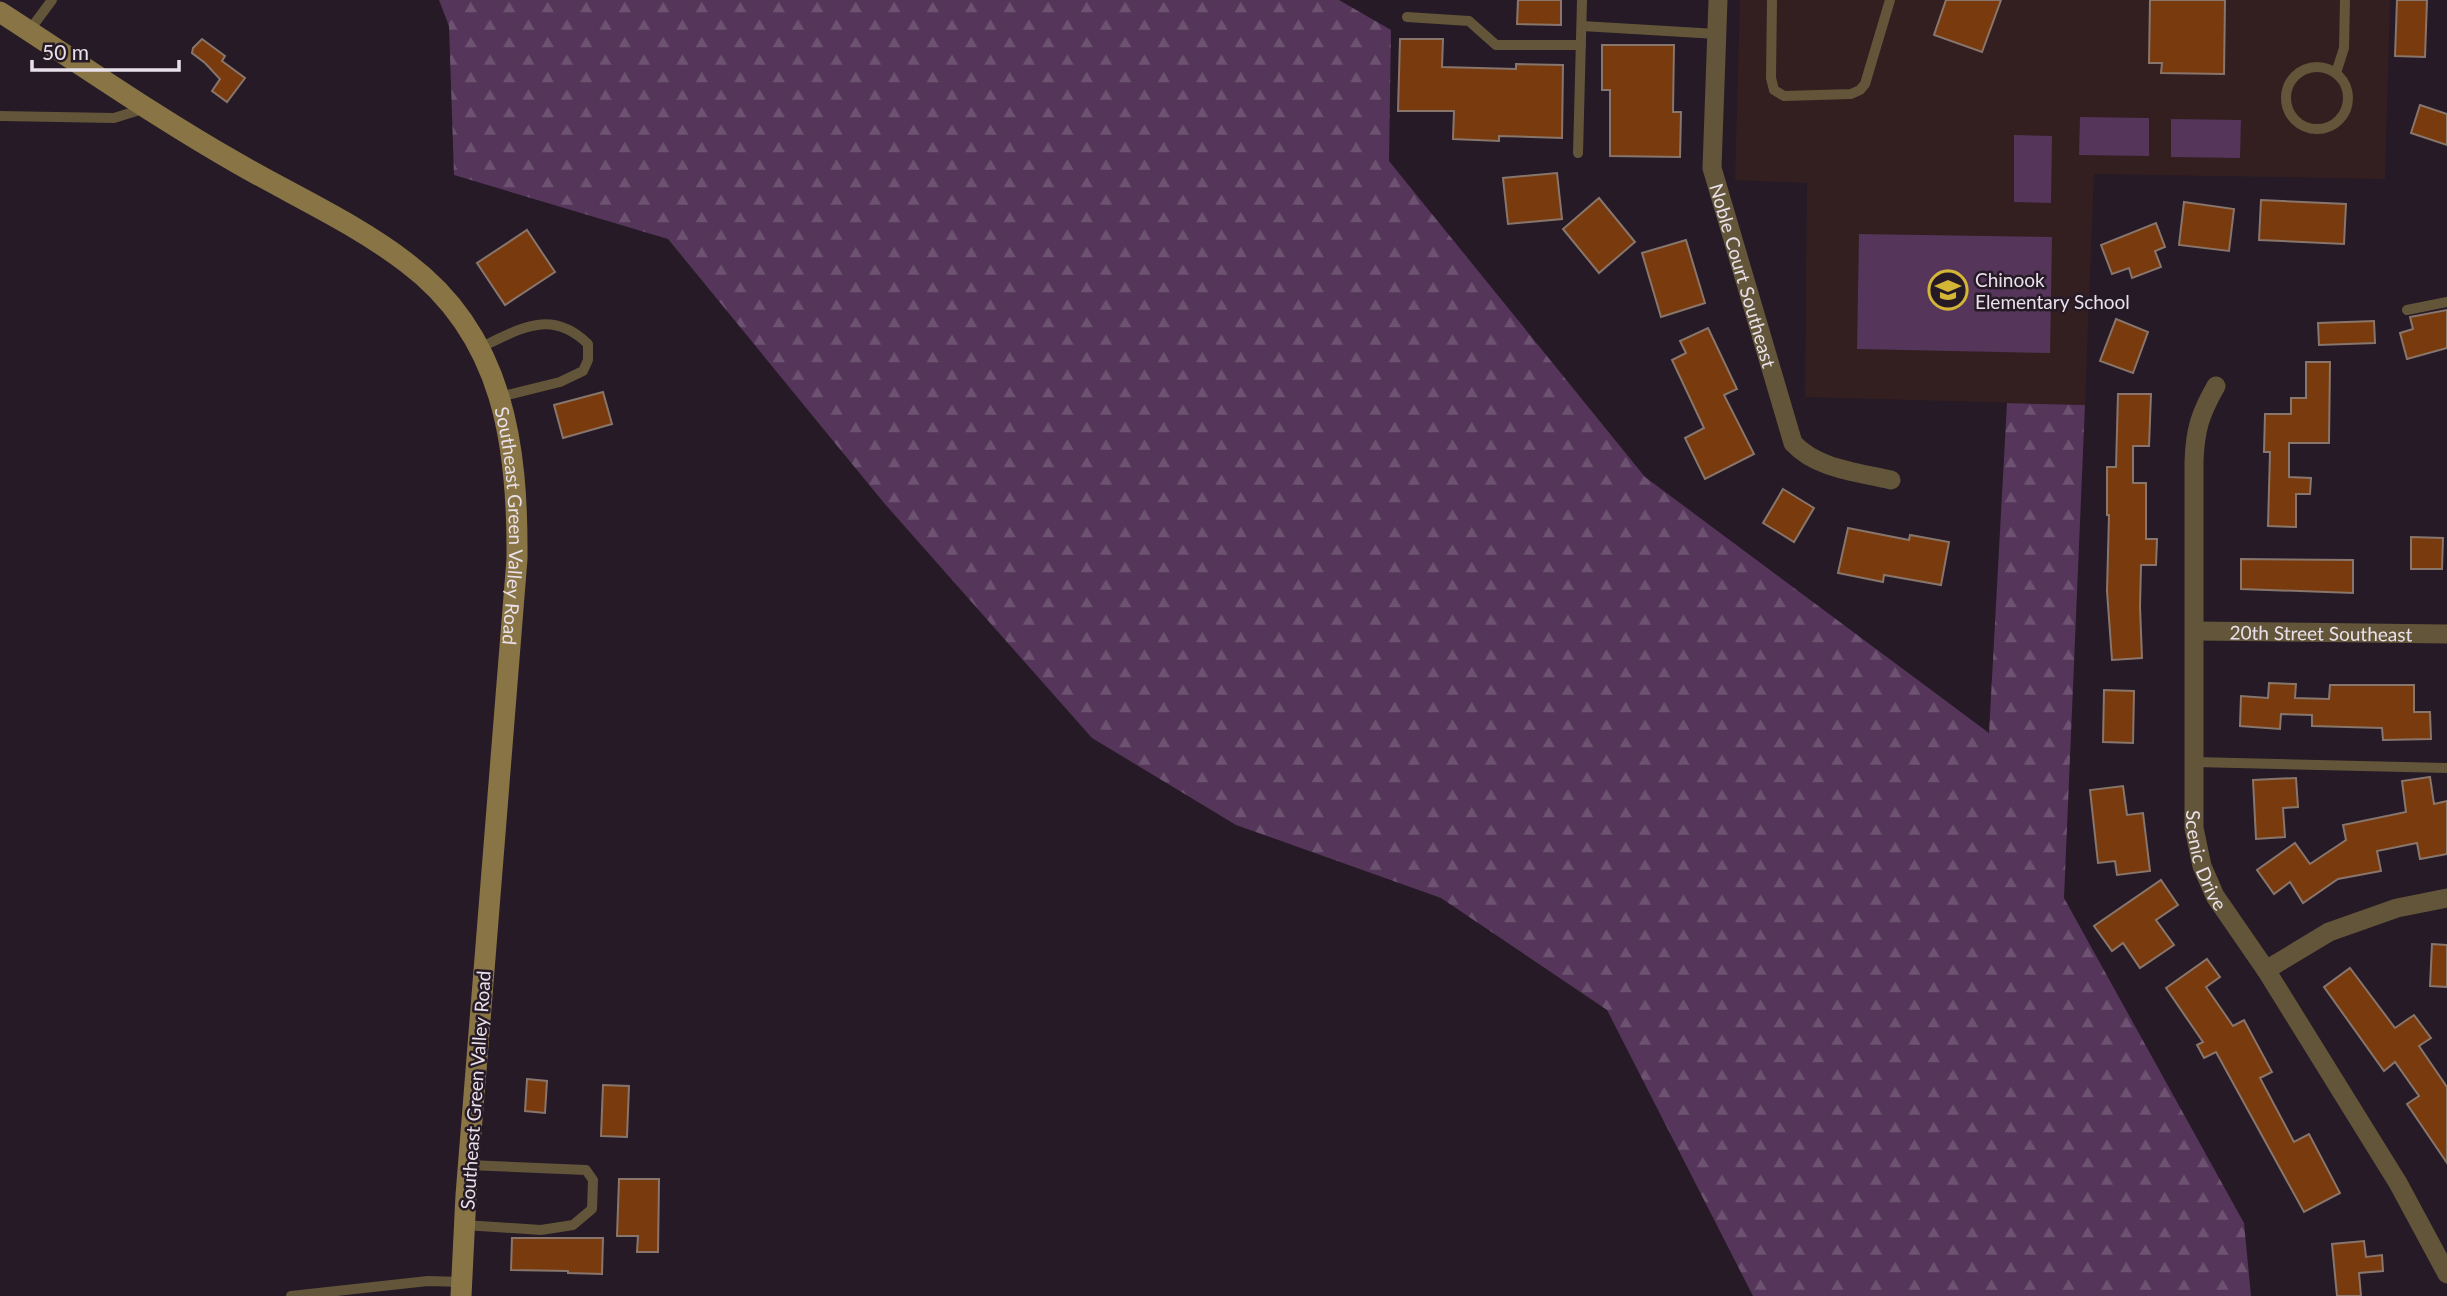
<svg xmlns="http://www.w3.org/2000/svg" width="2447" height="1296" font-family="Lato,sans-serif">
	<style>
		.education { fill: #331f20 }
		.forest { fill: url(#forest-firs) }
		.pitch { fill: #553559 }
		.building { fill: #793b0d; stroke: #88756b; stroke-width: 2 }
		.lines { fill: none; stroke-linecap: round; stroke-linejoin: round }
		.lane { stroke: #625539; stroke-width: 10 }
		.street { stroke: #625539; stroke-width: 19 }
		.secondary { stroke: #897445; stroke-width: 21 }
		.labels { text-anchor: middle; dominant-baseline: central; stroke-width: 5; stroke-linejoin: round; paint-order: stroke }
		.street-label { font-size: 19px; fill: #e9e1ea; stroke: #251a26 }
		.poi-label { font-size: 19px; fill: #e9e1ea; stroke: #251a26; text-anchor: start }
	</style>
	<defs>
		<pattern id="forest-firs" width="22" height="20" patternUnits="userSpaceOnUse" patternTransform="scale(1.75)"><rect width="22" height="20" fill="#553559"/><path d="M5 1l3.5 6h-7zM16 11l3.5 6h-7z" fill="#6d5271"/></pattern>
	</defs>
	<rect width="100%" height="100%" fill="#251a26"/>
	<!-- education -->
	<path class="education" d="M1740,0H2390L2385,179L2094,174L2085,405L1805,397L1807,183L1735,180Z"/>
	<!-- forest -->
	<path class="forest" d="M439,0H1339L1391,30L1389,161L1645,477L1989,733L2007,403L2085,405L2064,898L2244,1223L2251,1296H1753L1607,1010L1441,898L1236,825L1092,738L884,503L668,239L454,175L449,26Z"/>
	<!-- pitch -->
	<g class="pitch">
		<path d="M2080,117L2149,118V156L2079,155Z"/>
		<path d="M2171,119L2241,120L2240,158L2171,157Z"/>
		<path d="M2014,135L2052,136L2051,203L2014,202Z"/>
		<path d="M1859,234L2052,237L2050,353L1857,349Z"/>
	</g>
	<!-- building -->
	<g class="building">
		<path d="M1518,0H1561V25L1517,24Z"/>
		<path d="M1946,0H2001L1982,52L1934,35Z"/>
		<path d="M2150,0H2225L2224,74L2161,73L2162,63H2149Z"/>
		<path d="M2397,0H2427L2425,57L2395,56Z"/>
		<path d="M202,39L225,56L222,61L245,78L227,102L212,91L220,79L205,63L192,53L193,48Z"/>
		<path d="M1400,39H1443L1442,67L1516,69V64L1563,65L1562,138L1499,136V141L1453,139L1454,111H1398Z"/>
		<path d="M1602,45H1674L1673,112H1681L1680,157L1610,156V90H1602Z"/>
		<path d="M2420,105L2447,114V145L2411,133Z"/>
		<path d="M1557,173L1562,219L1508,224L1503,178Z"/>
		<path d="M1599,198L1635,242L1599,273L1563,229Z"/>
		<path d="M2261,200L2346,204L2344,244L2259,240Z"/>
		<path d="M2184,202L2234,209L2229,251L2179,245Z"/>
		<path d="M2156,223L2165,247L2155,251L2161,267L2132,278L2129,268L2112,274L2101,245Z"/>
		<path d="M527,230L555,272L505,305L477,263Z"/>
		<path d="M1686,240L1705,303L1661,317L1642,253Z"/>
		<path d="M2447,310V348L2407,359L2400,333L2413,329L2410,317Z"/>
		<path d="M2116,319L2148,332L2133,373L2100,361Z"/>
		<path d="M2374,321L2375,343L2319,345L2318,323Z"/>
		<path d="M1708,328L1737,389L1724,395L1754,454L1705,479L1685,438L1704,428L1672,360L1686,353L1680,341Z"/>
		<path d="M2306,362H2330L2329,443H2289V477L2311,478L2310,494H2296V527L2268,526L2270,452H2264L2265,414H2291V398H2306Z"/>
		<path d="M603,392L612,424L563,438L554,405Z"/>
		<path d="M2118,394H2151L2149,446H2133V483H2146V539H2157L2156,565H2141L2140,607L2142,658L2112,660L2107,591L2109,515H2107V467H2116Z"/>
		<path d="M1783,489L1814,508L1794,542L1763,523Z"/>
		<path d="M1848,528L1909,540L1910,535L1949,542L1941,585L1884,575L1883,582L1838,573Z"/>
		<path d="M2411,537L2443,538L2442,569H2411Z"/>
		<path d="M2241,559L2353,560V593L2241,589Z"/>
		<path d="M2269,683L2296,684L2295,698L2329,699L2330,685H2414V712H2430L2431,739L2383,740L2382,728L2312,726V715L2281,714L2280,729L2240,726L2241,696L2268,698Z"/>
		<path d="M2104,690L2134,691L2133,743L2103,742Z"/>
		<path d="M2430,777L2434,804L2447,801V854L2420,859L2417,843L2377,851L2381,871L2338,879L2303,903L2290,882L2274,894L2257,870L2295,843L2310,864L2346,840L2343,825L2406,812L2402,781Z"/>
		<path d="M2296,778L2298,807L2283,808L2285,837L2256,839L2253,780Z"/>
		<path d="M2123,786L2127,815L2143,813L2150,871L2117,875L2115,861L2098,863L2090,790Z"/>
		<path d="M2161,880L2178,905L2156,920L2174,945L2140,968L2123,943L2112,951L2094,926Z"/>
		<path d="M2432,944L2447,945V987L2430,986Z"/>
		<path d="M2207,959L2220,977L2206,987L2233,1026L2244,1020L2272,1072L2260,1078L2294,1142L2309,1134L2340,1193L2304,1212L2216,1052L2204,1058L2197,1045L2203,1042L2166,988Z"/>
		<path d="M2350,968L2395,1028L2414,1015L2431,1038L2419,1046L2447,1087V1163L2407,1104L2419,1096L2395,1062L2384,1071L2324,987Z"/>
		<path d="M527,1079L547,1081L545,1113L525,1111Z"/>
		<path d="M603,1085L629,1086L627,1137L601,1136Z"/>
		<path d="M619,1179H659L658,1252H637L638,1236H617Z"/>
		<path d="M512,1238H603L602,1274L568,1273V1271L511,1270Z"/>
		<path d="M2364,1241L2366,1257L2382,1255L2383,1271L2359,1273L2361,1296H2337L2332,1244Z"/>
	</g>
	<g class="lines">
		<!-- lane -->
		<g class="lane">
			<path d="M1772,0L1771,78L1774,90L1784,96L1851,94L1860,90L1865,84L1890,0"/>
			<path d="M1407,17L1469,21L1496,45H1581"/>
			<path d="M1582,26L1717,34"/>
			<path d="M29,31L52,0"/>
			<circle cx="2317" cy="98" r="31"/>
			<path d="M2336,73L2344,48L2345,0"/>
			<path d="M0,116L114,118L143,109"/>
			<path d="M1578,153L1582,0"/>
			<path d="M2407,310L2447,302"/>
			<path d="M479,348C519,330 550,307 588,344V360L583,371L560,382L499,397"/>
			<path d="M2195,762L2447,768"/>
			<path d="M464,1225L541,1230L573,1225L592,1209L593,1180L586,1170L468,1165"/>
			<path d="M291,1296L428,1281L461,1282"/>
		</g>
		<!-- street -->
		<g class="street">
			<path id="s1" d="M1718,0L1712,168L1793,443C1817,469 1857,472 1891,480"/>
			<path id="s2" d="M2216,386C2200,414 2195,430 2194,462V828L2202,866L2215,896L2266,970L2398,1183L2447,1274"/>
			<path id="s3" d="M2195,631L2447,634"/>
			<path d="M2266,970L2329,932L2397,908L2447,898"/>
		</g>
		<!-- secondary -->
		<path class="secondary" id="s4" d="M0,12C79,63 156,117 237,163C294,196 355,223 407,263C504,336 518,446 517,559L466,1195L461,1296"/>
	</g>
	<!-- icons -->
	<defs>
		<g id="school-ring" transform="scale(2.0125)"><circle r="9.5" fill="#251a26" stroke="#d3b635" stroke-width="1.5"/><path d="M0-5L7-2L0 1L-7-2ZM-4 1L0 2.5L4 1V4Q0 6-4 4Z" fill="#d3b635"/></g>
	</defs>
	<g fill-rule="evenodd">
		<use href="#school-ring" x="1948" y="290"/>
	</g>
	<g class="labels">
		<!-- street labels -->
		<g class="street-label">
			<text stroke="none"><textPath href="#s1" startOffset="280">Noble Court Southeast</textPath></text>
			<text stroke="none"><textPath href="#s4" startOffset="774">Southeast Green Valley Road</textPath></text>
			<text stroke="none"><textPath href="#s3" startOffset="126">20th Street Southeast</textPath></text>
			<text stroke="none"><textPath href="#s2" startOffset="480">Scenic Drive</textPath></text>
			<text transform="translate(475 1090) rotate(-86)">Southeast Green Valley Road</text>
		</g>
		<!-- poi labels -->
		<g class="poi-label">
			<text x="1975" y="279">Chinook<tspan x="1975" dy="22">Elementary School</tspan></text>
		</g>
	</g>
	<!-- scale -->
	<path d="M32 60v10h147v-10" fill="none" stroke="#e9e1ea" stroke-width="3.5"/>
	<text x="42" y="60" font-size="21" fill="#e9e1ea" stroke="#251a26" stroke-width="5" paint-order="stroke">50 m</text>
</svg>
